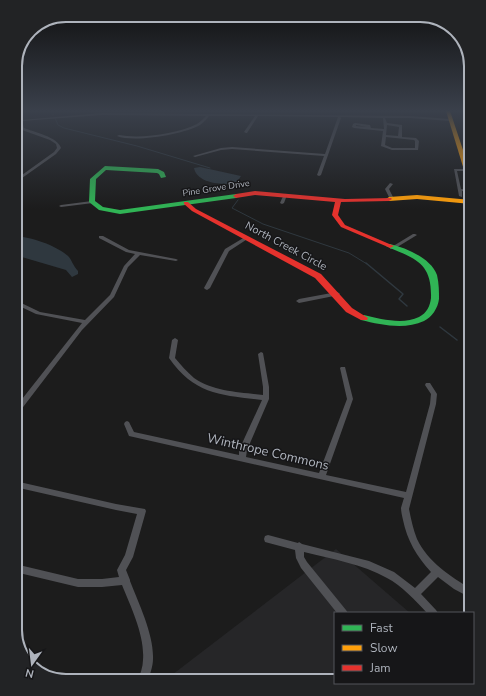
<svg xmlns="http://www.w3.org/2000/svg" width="486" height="696" font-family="'Nunito Sans',sans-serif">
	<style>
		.built { fill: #262628 }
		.water { fill: #2f383f }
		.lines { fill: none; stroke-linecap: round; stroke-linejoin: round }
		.stream-far1 { stroke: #2f383f; stroke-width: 1 }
		.stream { stroke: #2f383f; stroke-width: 1.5 }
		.street { fill: #505155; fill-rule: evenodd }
		.fast { fill: #30b455; fill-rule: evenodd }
		.slow { fill: #ff9f0a; fill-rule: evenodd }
		.jam { fill: #e5322d; fill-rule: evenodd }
		.labels { text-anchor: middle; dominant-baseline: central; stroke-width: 3; stroke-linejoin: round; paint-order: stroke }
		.far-street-label { font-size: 9px; fill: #aeb3bc; stroke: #161618 }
		.street-label { font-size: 11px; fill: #aeb3bc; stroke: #161618 }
		.near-street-label { font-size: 13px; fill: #aeb3bc; stroke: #161618 }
		.rim { fill: none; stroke: #aeb3bc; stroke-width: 2 }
	</style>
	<rect width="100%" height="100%" fill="#1c1c1c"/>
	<!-- built -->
	<path class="built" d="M336,549L410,613H335V681H164Z"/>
	<!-- water -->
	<g class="water">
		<path d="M200,167L241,176L237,182C225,186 197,184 194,168Z"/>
		<path d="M15,236C30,237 56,245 68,256C72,260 73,266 78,271V274L72,277L66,270L15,255Z"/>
	</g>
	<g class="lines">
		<!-- stream-far1 -->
		<g class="stream-far1">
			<path d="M53,111V115"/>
			<path d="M55,118L58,125L64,128L137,146L210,168"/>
			<path d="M238,200L232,208L263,224L349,253L367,264"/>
		</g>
		<!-- stream -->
		<g class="stream">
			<path d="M366,263L403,294L399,299L407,306"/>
			<path d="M440,327L457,340"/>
		</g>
		<!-- street -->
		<g class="street">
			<path d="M16,111H19L21,120L102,113L410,116L450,119L452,120L450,121L410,118H385L387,123L402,125V137L416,138L419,141L418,150H392L381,146L383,131L354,128L352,127L353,124L355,123L370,125L371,128L384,129L383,118L340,117L341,118L321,175L319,176L317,175L324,156L232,149L221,150L195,157L193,156L221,148L232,147L325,154L338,117L258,116L247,133H246L244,132L255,116H209C207,119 204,122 200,125C185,134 134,143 117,136L119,135C140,139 177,134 197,124C200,122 203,119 206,116L102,115L22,121L24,128C34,132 58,137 61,148L56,154L15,183V180L54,152L57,148L56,144L50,140L22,130L20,127L19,122H15V120H18ZM356,125L367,127L356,126ZM387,125L399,127L398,136L386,135ZM386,137L414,140L415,141V148H392L385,145Z"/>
			<path d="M454,169H467L469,170L467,171H457L461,189L471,190V192L462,191V197L459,196Z"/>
			<path d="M390,183L393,184L389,189L394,199L392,200L390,199L385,189Z"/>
			<path d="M284,194L287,195L284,203L282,204L280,203Z"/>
			<path d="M92,201L94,202L93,203L61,207L59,206L61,205Z"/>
			<path d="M413,234H415L417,235L394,249H390V248Z"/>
			<path d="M99,236H103L129,250L176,259L178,260L176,261L140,255L128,267L114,297L82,330L17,415H15V408L82,323L36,314L15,304V300L40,312L85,320L110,295L124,266L135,254L126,252L99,238Z"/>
			<path d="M245,237H247L249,238L229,251L210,288L207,290L205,289L204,288L225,249Z"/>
			<path d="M337,292L339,293L340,294L339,295L299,303L296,301L299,299Z"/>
			<path d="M175,338L178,340L175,358C181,365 187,372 194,378C214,392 240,392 263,395V387L258,354L261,352L263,353L269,387V399L247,450L246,457L319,473L347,399L340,368L341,367H345L353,399L326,475L406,492L430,404L431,394L425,385L426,383H430L437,394L436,404L409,509C411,519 413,529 417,539C428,562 450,576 471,589V598L454,589L438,577L421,594L436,610L438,613H427C416,601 401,585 387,578C363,564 331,559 304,552V557L307,562L346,610L348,613H337L301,568L296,558L295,550L265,542L264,539L265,536L268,535L298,543L299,542L302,544L369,561L394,572L415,588L431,572C417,557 407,540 403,520C402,516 401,511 401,508C402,504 403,501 404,498L129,436L124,424L125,422L127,421L129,422L134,432L239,455V450L262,400C221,395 195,395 169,358L172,340Z"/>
			<path d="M15,481L116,504L145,509L146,511L133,557L126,570L130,580V581C139,604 154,635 153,659C153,666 150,674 148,681H138C140,674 143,667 143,660C145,636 131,607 122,585L102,587H78L15,572V564L78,579H102L119,577L117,570L125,555L137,514L116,510L15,487Z"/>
		</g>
		<!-- fast -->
		<g class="fast">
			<path d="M105,166L158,169L164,172L166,177L161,178L159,174L157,173L106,170L96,179L95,201L103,207L120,210L236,194L239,196L236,198L120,214L99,210L89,202L90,179Z"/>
			<path d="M390,244C406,248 431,258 437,275C439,283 439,292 439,299C438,308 432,317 424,321C405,330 381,325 361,320L360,318L364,315C380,319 403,325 419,317C427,313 430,306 431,298C432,263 416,259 388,247L386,246Z"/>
		</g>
		<!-- slow -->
		<g class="slow">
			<path d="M446,111H450L471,174V185L468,183Z"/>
			<path d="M417,195L471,200V204L417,199L389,201L386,199L389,197Z"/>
		</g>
		<!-- jam -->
		<g class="jam">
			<path d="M255,191L345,199L391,198L392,199L389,201L341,202L338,215L345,225L394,246L390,248L388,247L341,227L332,215L335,202L255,195L236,198L233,196L236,194Z"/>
			<path d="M184,202H188L196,209L321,274L352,308L368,318L367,320H361L346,312L315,278L192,211L184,204Z"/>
		</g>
	</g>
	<!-- sky -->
	<linearGradient id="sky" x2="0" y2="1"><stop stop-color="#0f0f0f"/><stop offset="0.53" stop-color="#3a404b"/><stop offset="1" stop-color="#3a404b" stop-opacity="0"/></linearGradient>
	<rect width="486" height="209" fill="url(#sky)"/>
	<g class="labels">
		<!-- far-street labels -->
		<g class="far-street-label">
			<text transform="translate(216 188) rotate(-9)">Pine Grove Drive</text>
		</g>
		<!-- street labels -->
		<g class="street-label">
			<text transform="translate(286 246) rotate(28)">North Creek Circle</text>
		</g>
		<!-- near-street labels -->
		<g class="near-street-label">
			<text transform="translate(268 452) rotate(13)">Winthrope Commons</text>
		</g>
	</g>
	<!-- crop -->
	<path d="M0 0H486V696H0ZM66 22H420A44 44 0 0 1 464 66V630A44 44 0 0 1 420 674H66A44 44 0 0 1 22 630V66A44 44 0 0 1 66 22Z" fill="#222325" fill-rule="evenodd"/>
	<path class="rim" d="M66 22H420A44 44 0 0 1 464 66V630A44 44 0 0 1 420 674H66A44 44 0 0 1 22 630V66A44 44 0 0 1 66 22Z"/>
	<!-- legend -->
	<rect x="334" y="612" width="140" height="72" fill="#161618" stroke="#53555a"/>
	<rect x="342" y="625" width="20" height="6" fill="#30b455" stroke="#53555a"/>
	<text x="370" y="632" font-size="12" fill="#aeb3bc">Fast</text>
	<rect x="342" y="645" width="20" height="6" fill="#ff9f0a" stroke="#53555a"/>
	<text x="370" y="652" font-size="12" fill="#aeb3bc">Slow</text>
	<rect x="342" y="665" width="20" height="6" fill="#e5322d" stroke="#53555a"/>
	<text x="370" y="672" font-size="12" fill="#aeb3bc">Jam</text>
	<!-- north arrow -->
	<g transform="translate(32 664) rotate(194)" stroke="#161618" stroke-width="3" paint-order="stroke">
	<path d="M0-3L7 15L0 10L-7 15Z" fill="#aeb3bc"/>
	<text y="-6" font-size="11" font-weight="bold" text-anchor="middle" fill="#aeb3bc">N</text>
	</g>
</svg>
